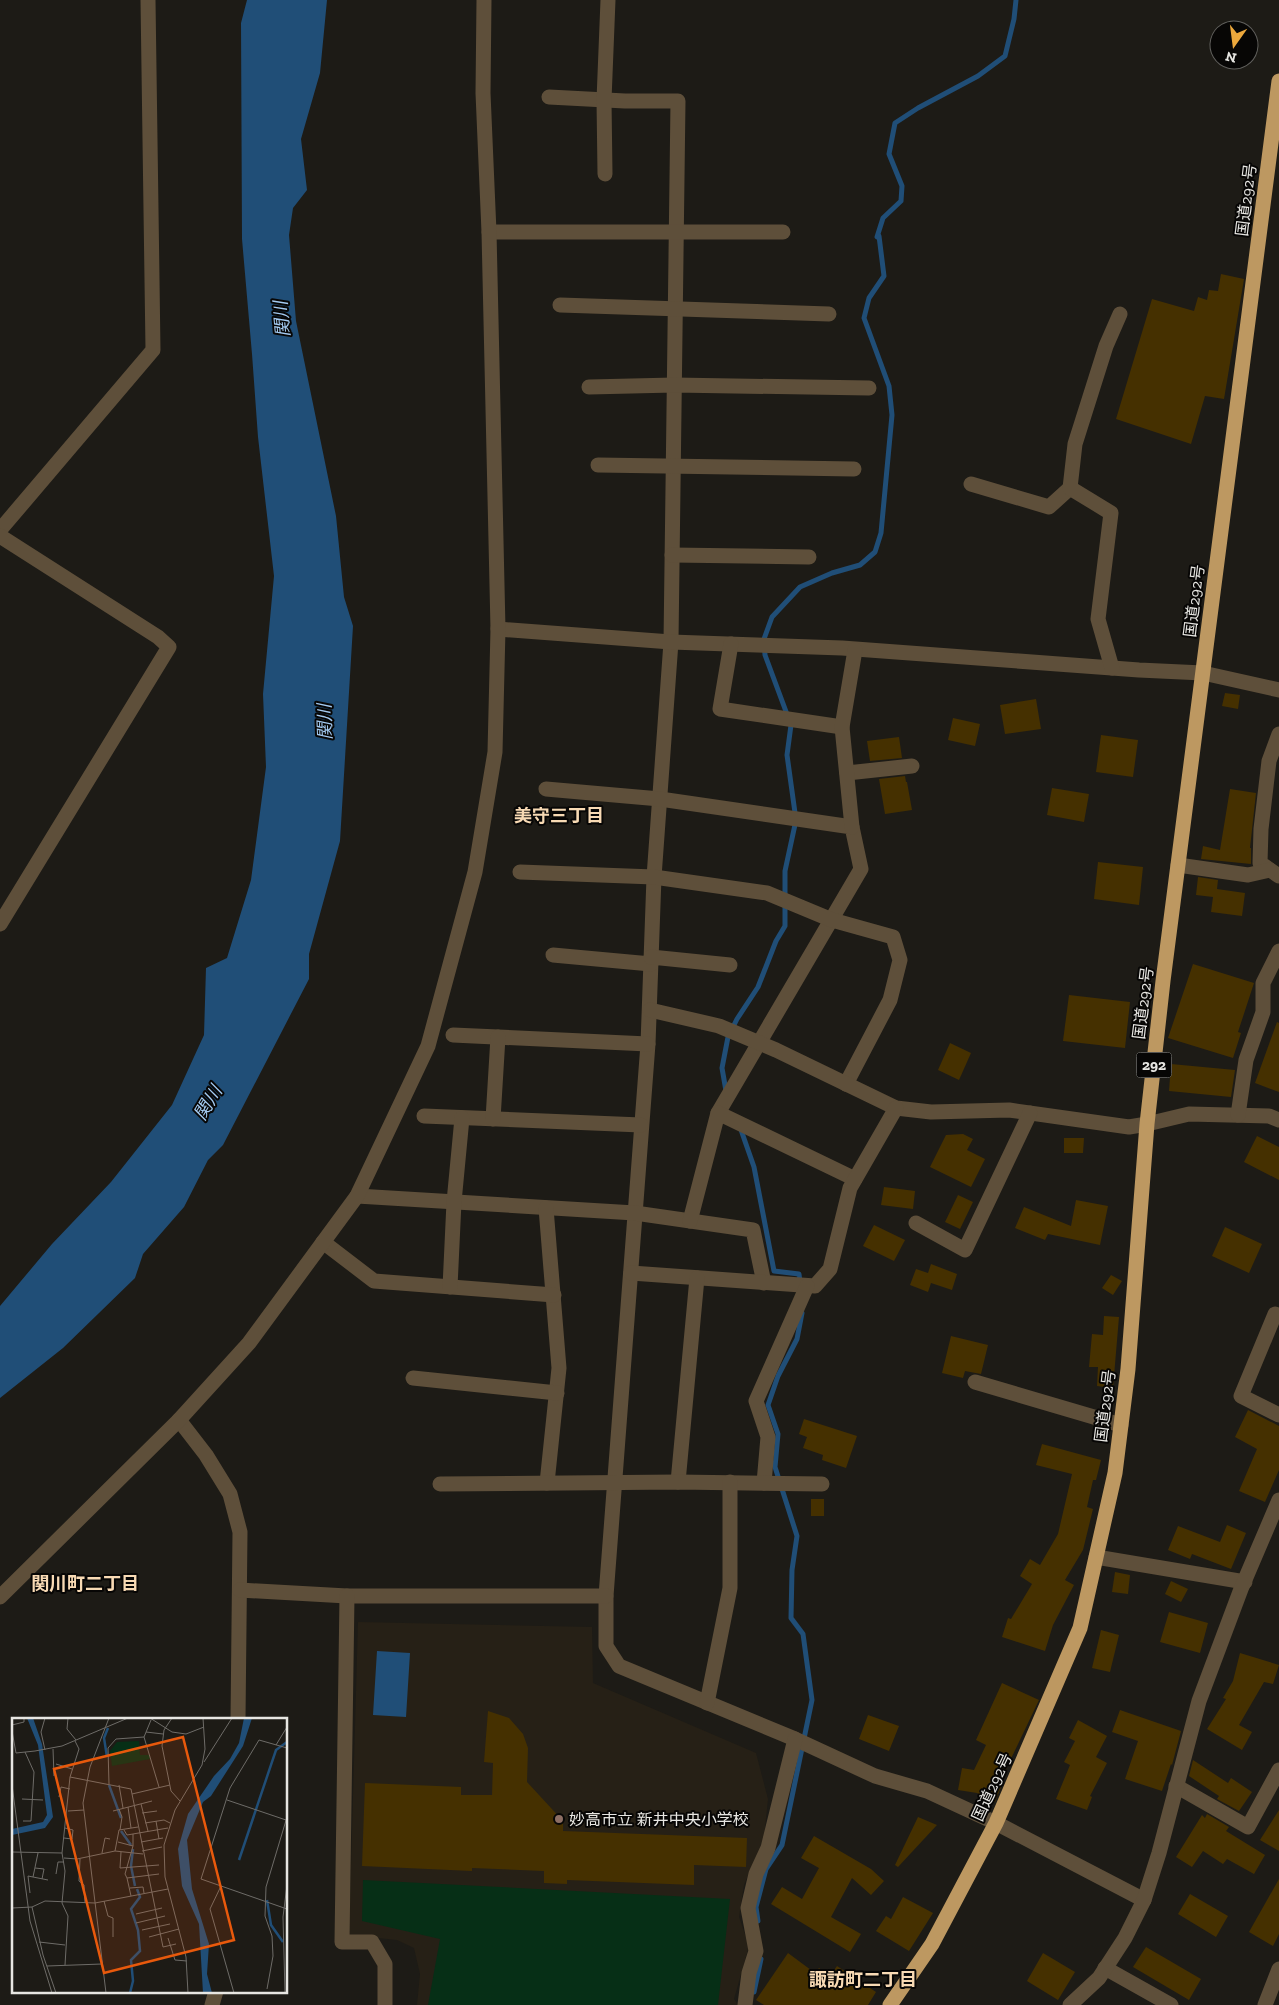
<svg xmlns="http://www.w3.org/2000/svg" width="1279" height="2005" font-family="'Zilla Slab','Noto Sans JP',serif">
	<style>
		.built { fill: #262016 }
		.green { fill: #062f16 }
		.water { fill: #204e77 }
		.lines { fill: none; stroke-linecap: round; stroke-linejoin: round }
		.stream { stroke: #204e77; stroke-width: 5 }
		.building { fill: #453000 }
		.minor { stroke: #5e4f3a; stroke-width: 15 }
		.highway { stroke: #bd9861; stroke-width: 15 }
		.education-dot { fill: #8d6e63; stroke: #070605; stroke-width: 2 }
		.labels { text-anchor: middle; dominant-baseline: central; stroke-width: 4; stroke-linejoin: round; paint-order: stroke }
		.shield { fill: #070605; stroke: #a4a3a0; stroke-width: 1 }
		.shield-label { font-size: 15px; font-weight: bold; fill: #e7e6e2 }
		.street-label { font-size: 16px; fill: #e7e6e2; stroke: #070605 }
		.poi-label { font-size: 16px; fill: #e7e6e2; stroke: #070605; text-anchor: start }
		.water-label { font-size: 18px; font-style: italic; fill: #a4cbf2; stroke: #070605 }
		.neighbourhood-label { font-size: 18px; font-weight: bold; fill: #f8dab4; stroke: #070605 }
		.inset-river { fill: none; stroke: #204e77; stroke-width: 2.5 }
		.inset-road { fill: none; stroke: #6e6c68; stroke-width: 1 }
		.view { fill: #e8590c; fill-opacity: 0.15; stroke: #e8590c; stroke-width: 2.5 }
		.inset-edge { fill: none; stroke: #e7e6e2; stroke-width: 2.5 }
	</style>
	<rect width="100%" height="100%" fill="#1d1b16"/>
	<!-- built -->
	<path class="built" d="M358,1622L592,1627L593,1683L756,1753L768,1799L764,1838L744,1885L739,1917L749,1946L734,1999L738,2005H417L420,1974L414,1948L397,1940L349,1935Z"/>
	<!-- green -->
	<path class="green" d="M363,1880L730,1899L718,2005H428L440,1939L362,1921Z"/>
	<!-- water -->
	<g class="water">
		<path d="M247,0H327L320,73L301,139L307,190L293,208L289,235L296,321L336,516L344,597L353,626L340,841L309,954V979L223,1145L208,1160L184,1207L143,1254L135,1278L63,1348L0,1398V1306L52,1244L111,1182L172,1105L204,1035L206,968L227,958L251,880L266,767L263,694L274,576L258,437L252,354L242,239L241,23Z"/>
		<path d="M377,1651L410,1653L406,1717L373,1715Z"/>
	</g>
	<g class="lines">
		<!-- stream -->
		<g class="stream">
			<path d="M726,1091L722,1068L728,1037L737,1019L758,987L776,941L785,926V871L796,820L787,755L791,725L765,655L764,639L772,617L800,587L832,573L860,565L875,552L881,533L892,415L889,386L864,318L869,298L884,276L879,236L877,237L883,218L901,201L902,186L889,154L895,123L918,108L978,76L1005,56L1014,19L1016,0"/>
			<path d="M740,1127L754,1167L774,1271L799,1274L800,1282"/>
			<path d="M758,1921L756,1907L766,1869L782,1845L812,1700L803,1634L791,1618L792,1570L797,1536L775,1467L778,1434L768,1405L778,1376L797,1339L802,1313"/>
			<path d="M754,1992L761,1959"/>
		</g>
	</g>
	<!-- building -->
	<g class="building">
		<path d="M1221,274L1244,279L1224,399L1205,396L1191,444L1116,419L1152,299L1194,311L1198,297L1207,300L1209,290L1218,291Z"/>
		<path d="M1225,693L1240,695L1238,709L1222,706Z"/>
		<path d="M1036,699L1041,729L1005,734L1000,705Z"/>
		<path d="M953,718L980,724L975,746L948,740Z"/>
		<path d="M1101,735L1138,740L1133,777L1096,772Z"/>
		<path d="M899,737L902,758L870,761L867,741Z"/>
		<path d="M905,776L906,782H907L912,810L885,814L879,779Z"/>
		<path d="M1052,788L1089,794L1084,822L1047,815Z"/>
		<path d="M1230,789L1256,793L1250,848H1251V864L1201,859L1203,846L1220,850Z"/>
		<path d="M1098,862L1143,867L1139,905L1094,899Z"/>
		<path d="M1198,877L1218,880L1217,889L1245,893L1242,916L1211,912L1213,897L1196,895Z"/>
		<path d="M1193,964L1254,983L1238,1032L1241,1033L1233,1058L1168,1038Z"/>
		<path d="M1069,995L1130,1002L1125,1048L1063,1041Z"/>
		<path d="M1277,1022L1279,1023V1092L1255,1083Z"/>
		<path d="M950,1043L971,1053L959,1080L938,1070Z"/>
		<path d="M1171,1064L1235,1070L1231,1097L1169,1091Z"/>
		<path d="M963,1134L973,1139L967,1150L985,1159L971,1187L930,1167L946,1135Z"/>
		<path d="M1257,1136L1279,1147V1180L1244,1162Z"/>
		<path d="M1064,1138H1084L1083,1153H1064Z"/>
		<path d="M884,1187L915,1191L913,1209L881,1205Z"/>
		<path d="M958,1195L973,1202L960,1229L945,1222Z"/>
		<path d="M1076,1200L1108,1206L1100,1245L1048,1234L1045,1240L1015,1228L1024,1207L1071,1226Z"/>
		<path d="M874,1225L905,1240L894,1261L863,1246Z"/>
		<path d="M1225,1227L1262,1244L1249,1273L1212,1256Z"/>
		<path d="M931,1264L957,1274L952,1290L931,1283L928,1292L910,1285L916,1269L928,1273Z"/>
		<path d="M1111,1275L1122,1281L1113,1295L1102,1288Z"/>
		<path d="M1104,1316L1119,1317L1113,1388L1097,1386L1098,1367H1089L1092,1334L1103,1335Z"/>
		<path d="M951,1336L988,1345L981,1374L965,1371L963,1378L942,1373Z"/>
		<path d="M1248,1410L1279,1426V1470L1265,1502L1239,1491L1257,1449L1235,1437Z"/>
		<path d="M804,1419L857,1436L846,1468L822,1460L823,1455L803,1448L807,1437L799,1434Z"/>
		<path d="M1042,1444L1101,1460L1096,1480H1093L1087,1507L1093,1509L1083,1550L1065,1580L1074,1585L1053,1625L1045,1651L1002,1637L1008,1618L1011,1619L1032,1584L1020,1576L1030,1559L1040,1565L1058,1534L1072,1474L1036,1465Z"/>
		<rect x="811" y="1499" width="13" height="17"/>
		<path d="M1227,1525L1246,1533L1231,1569L1192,1554L1190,1559L1168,1550L1178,1526L1220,1542Z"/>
		<path d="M1115,1572L1130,1575L1128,1594L1112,1592Z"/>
		<path d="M1171,1581L1188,1589L1181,1602L1165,1594Z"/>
		<path d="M1169,1612L1208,1623L1200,1653L1160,1642Z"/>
		<path d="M1101,1630L1119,1635L1110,1672L1092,1668Z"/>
		<path d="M1240,1653L1279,1665L1273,1684L1264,1682L1239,1725L1252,1732L1242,1750L1207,1729L1226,1699L1223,1698L1233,1681Z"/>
		<path d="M1002,1683L1039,1700L998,1786L1001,1787L995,1802L977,1793L958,1790L962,1768L974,1770L986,1745L976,1740Z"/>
		<path d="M1120,1710L1181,1731L1172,1765L1171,1764L1162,1791L1125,1779L1138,1741L1112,1732Z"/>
		<path d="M488,1711L509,1718L523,1734L528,1748L527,1782L563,1821V1831L747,1838L746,1867L694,1865V1885L567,1880V1884L544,1883V1871L472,1868V1871L362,1866L365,1783L461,1787V1795H492L493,1763L484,1762Z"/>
		<path d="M868,1715L899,1726L889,1751L859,1739Z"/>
		<path d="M1078,1720L1107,1736L1096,1757L1107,1763L1090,1796L1092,1797L1087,1810L1056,1799L1070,1765L1064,1762L1075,1741L1069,1738Z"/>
		<path d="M1193,1760L1228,1783L1231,1778L1252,1792L1239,1811L1217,1799L1219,1796L1189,1776Z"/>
		<path d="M1279,1810V1851L1260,1840Z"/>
		<path d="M1207,1814L1229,1827L1226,1831L1265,1855L1254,1874L1227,1859L1223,1864L1203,1851L1192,1867L1176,1857L1202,1815L1205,1818Z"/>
		<path d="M918,1817L937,1825L898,1867L895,1865Z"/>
		<path d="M814,1836L871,1869L884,1881L871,1895L852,1878L831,1917L861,1934L850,1952L771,1904L782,1887L802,1899L819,1868L801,1858Z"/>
		<path d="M1279,1879V1934L1273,1946L1249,1932Z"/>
		<path d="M1190,1894L1228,1916L1216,1937L1178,1914Z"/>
		<path d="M903,1897L933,1913L909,1951L876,1931L886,1916L891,1919Z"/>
		<path d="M1146,1947L1201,1979L1189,2000L1133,1967Z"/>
		<path d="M788,1953L815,1973L819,1968L830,1976L837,1966L876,1992L868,2005H764L756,2000Z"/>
		<path d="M1043,1953L1075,1972L1058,2000L1027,1981Z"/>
	</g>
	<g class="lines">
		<!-- minor -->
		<g class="minor">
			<path d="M549,97L625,101H678L671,642L654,877L648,1044L606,1596V1646L619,1666L795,1739L875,1776L927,1791L996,1823L1144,1900"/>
			<path d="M605,174L604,100L608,0"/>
			<path d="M489,232H783"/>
			<path d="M560,305L829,314"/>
			<path d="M589,387L674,385L869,388"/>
			<path d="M598,465L854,469"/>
			<path d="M971,484L1049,507L1070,488"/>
			<path d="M0,530L153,350L148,0"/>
			<path d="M0,536L158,637L169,647L0,924"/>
			<path d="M672,555L809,557"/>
			<path d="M498,629L671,642L842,648L1139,670L1203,673L1279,690"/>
			<path d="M731,644L720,709L842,727"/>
			<path d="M1112,668L1098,619L1111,513L1070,488L1075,444L1106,346L1120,314"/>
			<path d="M1279,734L1269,761L1261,829L1260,863L1279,876"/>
			<path d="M847,773L912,766"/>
			<path d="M546,789L660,799L852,827L861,869L718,1113"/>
			<path d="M852,827L842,727L855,650"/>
			<path d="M1178,865L1248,875L1270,870"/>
			<path d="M520,872L654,877L767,893L832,920L893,937L900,960L890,1000L846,1084"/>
			<path d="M553,955L651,964"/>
			<path d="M651,957L730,965"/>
			<path d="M650,1010L719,1026L776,1050L896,1108L931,1112L1009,1110L1129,1127L1147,1124L1189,1114L1269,1116L1279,1120"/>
			<path d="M453,1035L648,1044"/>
			<path d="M1238,1115L1246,1060L1263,1012V983L1279,951"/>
			<path d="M424,1116L641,1125"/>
			<path d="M493,1119L498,1037"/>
			<path d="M357,1196L635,1213L753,1230L764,1283"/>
			<path d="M546,1208L559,1368L547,1483"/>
			<path d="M690,1221L718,1113L855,1179"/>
			<path d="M916,1223L965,1250L1030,1113"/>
			<path d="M323,1242L374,1281L554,1295"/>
			<path d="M631,1273L815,1286L830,1269L850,1188L896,1108"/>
			<path d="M450,1287L454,1202L462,1118"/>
			<path d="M1279,1316L1275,1314L1241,1396L1279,1415"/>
			<path d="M413,1378L557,1393"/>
			<path d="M975,1382L1121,1425"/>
			<path d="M179,1420L206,1455L230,1494L240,1532L238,1719"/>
			<path d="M678,1482L697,1278"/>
			<path d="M764,1483L768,1437L756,1401L807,1286"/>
			<path d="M440,1484L678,1482L822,1484"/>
			<path d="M1096,1557L1245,1582"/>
			<path d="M240,1590L347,1596H606"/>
			<path d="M347,1596L342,1942H372L385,1964V2005"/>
			<path d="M0,1597L179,1420L249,1343L357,1196L428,1046L475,872L495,752L498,629L489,232L483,93L484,0"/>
			<path d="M707,1703L730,1588V1482"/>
			<path d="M1176,1786L1248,1827L1279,1770"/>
			<path d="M1105,1968L1171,2005"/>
			<path d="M212,2005L216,1991"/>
			<path d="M745,2005L749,1973L756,1951L748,1908L756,1874L768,1848L795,1739"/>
			<path d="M1070,2005L1099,1978L1125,1938L1144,1900L1159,1853L1199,1701L1241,1589L1279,1500"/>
			<path d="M1265,2005L1279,1969"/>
		</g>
		<!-- highway -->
		<path class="highway" d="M890,2005L932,1944L996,1823L1080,1628L1115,1473L1128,1369L1147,1124L1163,981L1279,81"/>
	</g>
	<!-- markers -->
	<circle class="education-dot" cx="559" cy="1819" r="5"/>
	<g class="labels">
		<!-- shield labels -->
		<rect class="shield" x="1136.5" y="1052.5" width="35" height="25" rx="4"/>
		<g class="shield-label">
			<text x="1154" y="1065">292</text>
		</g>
		<!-- street labels -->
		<g class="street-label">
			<text transform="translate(1246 200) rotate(-83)">国道292号</text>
			<text transform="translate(1194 601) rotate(-83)">国道292号</text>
			<text transform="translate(1143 1003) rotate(-83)">国道292号</text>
			<text transform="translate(1105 1406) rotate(-83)">国道292号</text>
			<text transform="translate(992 1787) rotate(-65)">国道292号</text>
		</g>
		<!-- poi labels -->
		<g class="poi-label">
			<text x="569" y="1819">妙高市立 新井中央小学校</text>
		</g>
		<!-- water labels -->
		<g class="water-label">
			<text transform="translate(282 319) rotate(-95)">関川</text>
			<text transform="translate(325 722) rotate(-92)">関川</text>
			<text transform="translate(208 1103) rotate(-59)">関川</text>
		</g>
		<!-- neighbourhood labels -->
		<g class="neighbourhood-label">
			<text x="559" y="816">美守三丁目</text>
			<text x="85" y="1584">関川町二丁目</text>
			<text x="863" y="1980">諏訪町二丁目</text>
		</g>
	</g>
	<!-- overview -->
	<g transform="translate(12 1718)">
		<rect width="275" height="275" fill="#1d1b16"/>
		<path d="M127,23L128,37H137L138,41L100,48L98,33L105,24Z" fill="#062f16"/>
		<path d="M15,0H21L30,26L41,99L33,110L0,117V111L31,104L35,97L26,27ZM232,0H240L231,28L199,78L191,84L175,122L180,171L197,226L195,256L200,275H191L187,206L170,168L166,131L176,96L202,58L218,41L227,25Z" fill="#204e77"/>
		<path class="inset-river" d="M95,39L92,20L96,10M97,67L109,100M109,113L119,127M121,131L119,148L123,168M227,142L264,32L275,24M255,182L259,207L271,224M118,275L121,263L119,242L128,233L126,212L119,191L128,179L125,171"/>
		<path class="inset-road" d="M56,0L55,11L64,22M138,0L160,14L174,16L192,9M160,0L152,12L150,28L159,73L168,83M0,7L12,4V0M0,13L4,35L23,33L50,28L116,0M134,14L151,16M132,19L139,2M264,27L275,9M275,30L247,22L218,70L189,161L275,191M41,31L42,58M33,32L29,14L33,0M192,44L220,0M44,46L60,51M58,59L119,71L151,229L164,226M97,66L96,30L104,21L132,19L147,69M0,67L18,203L40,275M107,67L111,90M120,76L158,67M47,79L49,69L58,71M10,81L31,82M215,82L274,102M129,86L136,113M116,89L119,110M107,91L110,99L108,112M56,93L72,92M101,93L140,83M130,95L145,93M11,103H19L22,54L13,34M144,103L147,121M133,105L152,102L158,105M112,112L115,117L156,110M52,120L60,121L61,112L53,110M106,124L121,128V116M129,124L151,120M121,128L113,156L115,160L147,156M103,133L107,112L126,109M130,133L150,129M0,134L50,135M109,134L108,150L147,147M90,135L93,120L98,121M52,140L65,141L103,133L131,136M68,141L67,163L72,167L73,185M23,150L32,151L30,161M44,156L46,144H52M21,159L26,135M115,160L119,178M209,168L198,191L222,275M118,170L131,169L132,175M18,175L16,158L36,162M92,183L96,198L101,200V219M0,185V190L20,189L33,183L83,185L156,171M20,189L31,237L44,275M0,190V219M124,196L150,190M124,205L153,198M130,212L158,206M137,219L167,211M156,220L163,242L175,243M27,224L53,227M53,247L56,198L50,185L53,153L50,135L58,59L67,31L63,23M35,248L90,246M255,271L261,238L260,218L253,198L254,169L275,99M94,275L71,85L78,49L97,0M176,275L174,239L153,159L152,127L163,92L190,47L193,31L191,0M273,275L271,199L275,167"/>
		<path class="view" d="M171,19L222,222L92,255L42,51Z"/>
		<rect width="275" height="275" class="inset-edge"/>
	</g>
	<!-- north arrow -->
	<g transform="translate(1234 45) rotate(194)"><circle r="24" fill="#070605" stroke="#61605d"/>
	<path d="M0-4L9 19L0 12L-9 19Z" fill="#eda83c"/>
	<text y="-8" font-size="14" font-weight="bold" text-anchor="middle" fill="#e7e6e2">N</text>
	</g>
</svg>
